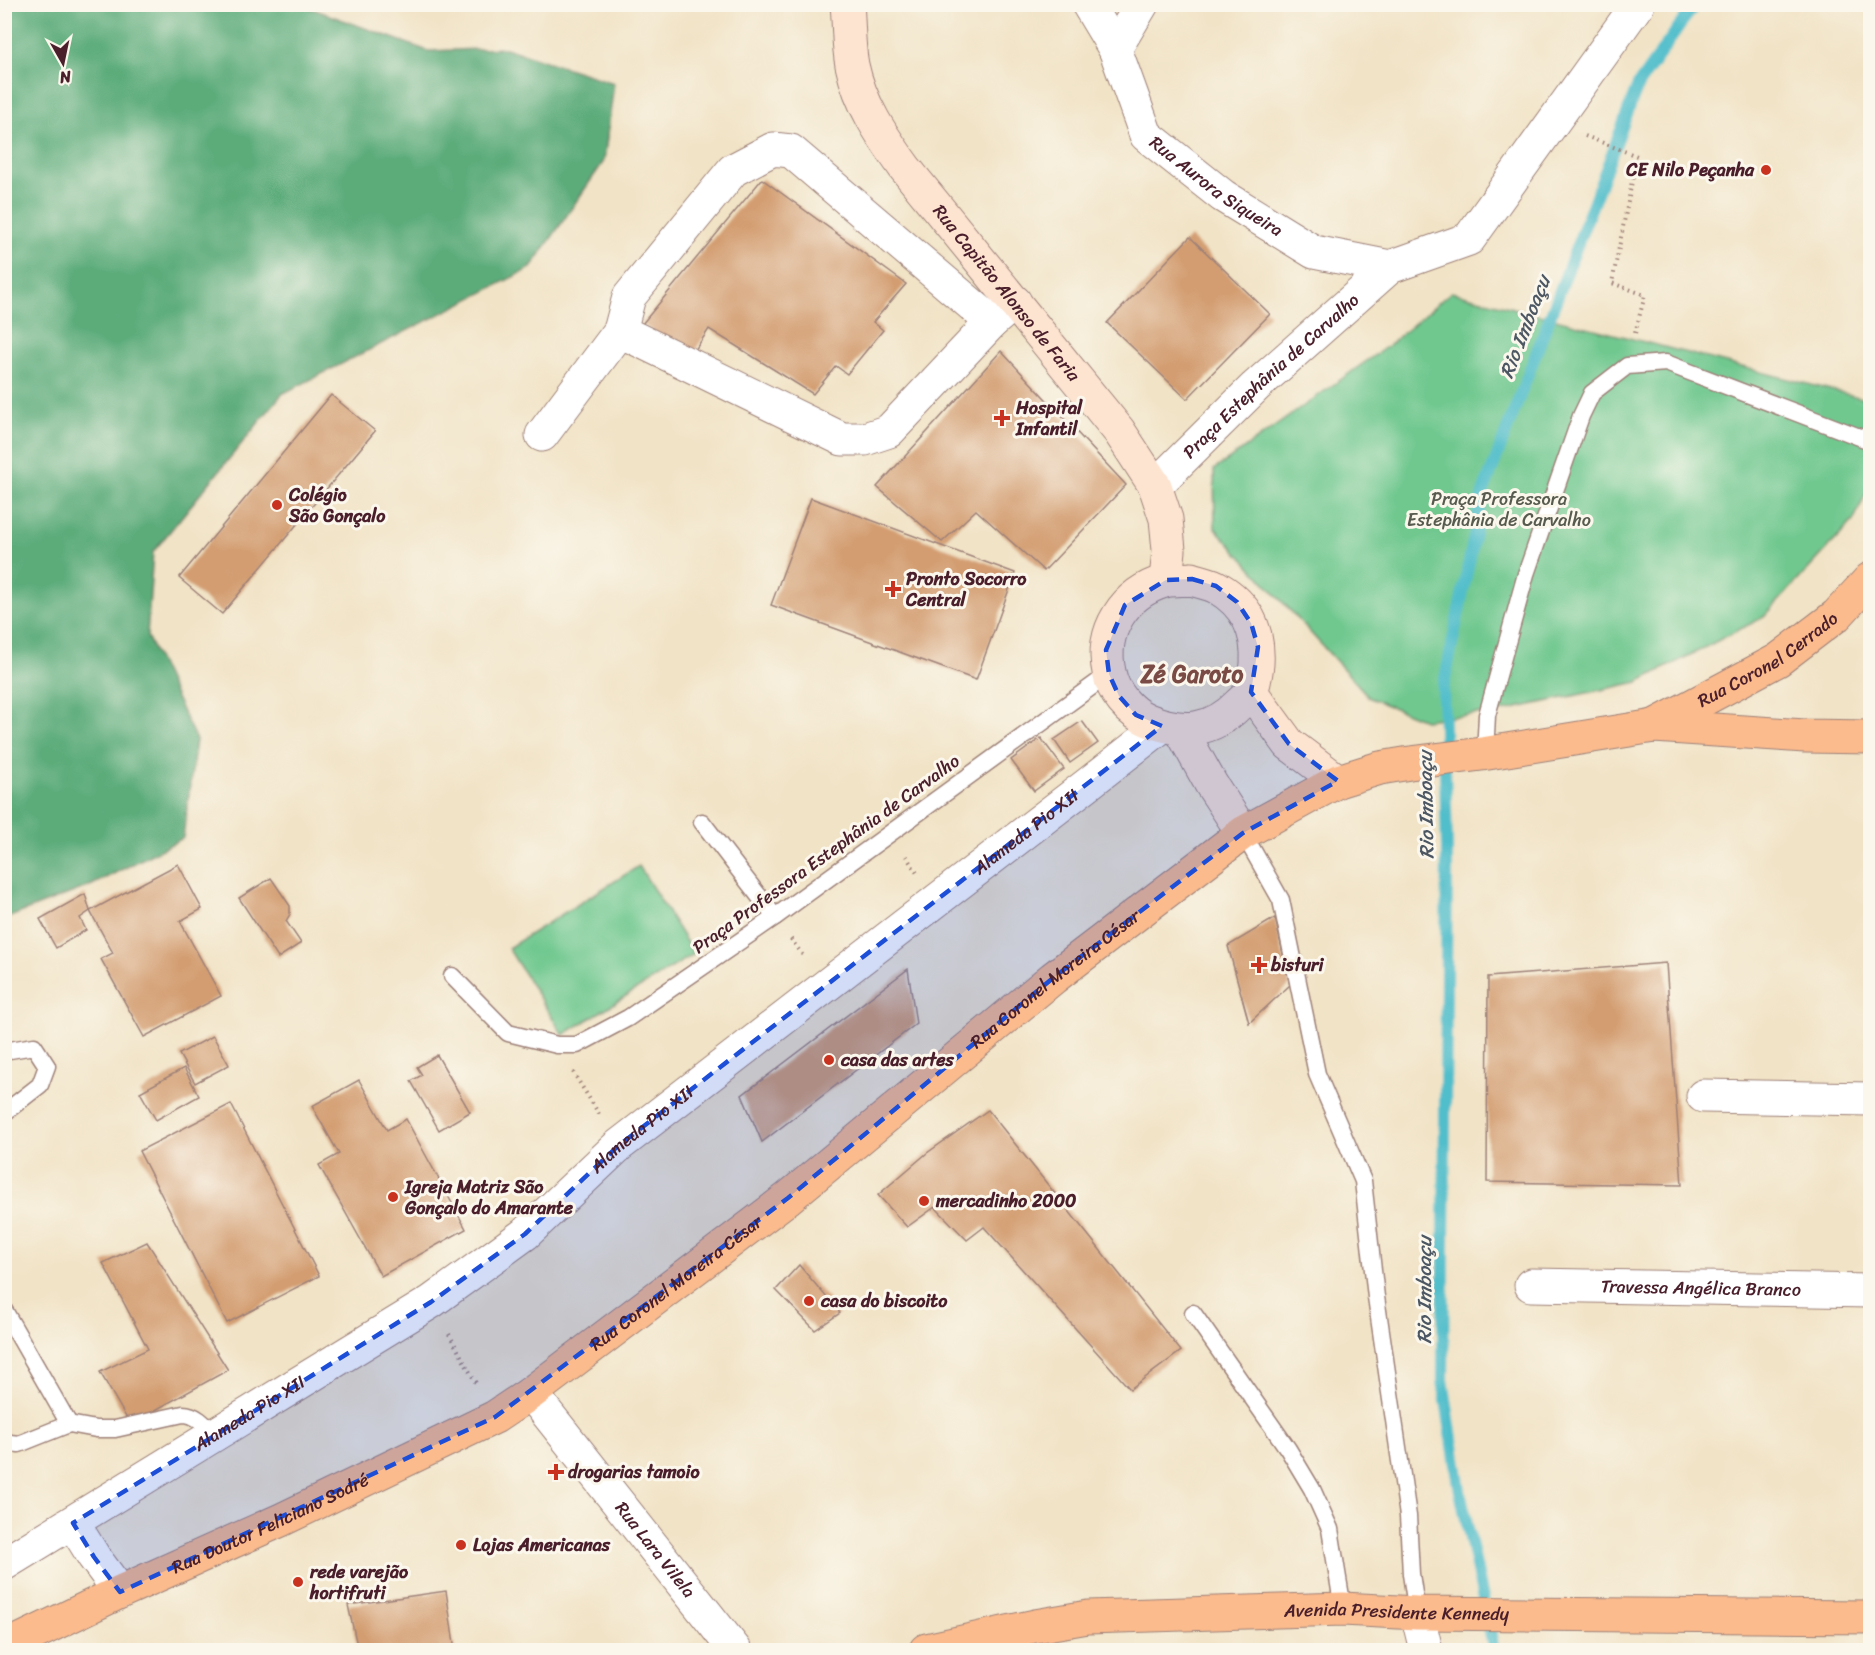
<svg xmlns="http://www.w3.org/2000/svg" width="1875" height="1655" font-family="Sriracha,sans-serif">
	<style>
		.green { fill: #6fc88f; stroke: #5c745d; stroke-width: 1.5 }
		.forest { fill: #5bac7a; stroke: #526652; stroke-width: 1.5 }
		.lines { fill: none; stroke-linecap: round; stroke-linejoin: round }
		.stream { stroke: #51becb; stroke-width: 12 }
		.building { fill: #d39d71 }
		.lane-casing { stroke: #9e8178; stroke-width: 19 }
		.street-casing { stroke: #9e8178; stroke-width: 35 }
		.secondary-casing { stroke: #9e8178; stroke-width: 35 }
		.primary-casing { stroke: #9e8178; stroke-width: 35 }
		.path { stroke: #9e8178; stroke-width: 4; stroke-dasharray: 1.5 4.5; stroke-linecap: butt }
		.lane { stroke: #fff; stroke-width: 16 }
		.street { stroke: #fff; stroke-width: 33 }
		.secondary { stroke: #fde4d1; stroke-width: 33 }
		.primary { stroke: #fbbb8d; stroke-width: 33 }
		.marked { fill: #1d4ed8; fill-opacity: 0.2; stroke: #1d4ed8; stroke-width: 4.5; stroke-dasharray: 12 8; stroke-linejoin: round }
		.poi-dot { fill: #c8321e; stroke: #fbf7ec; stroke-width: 2 }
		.labels { text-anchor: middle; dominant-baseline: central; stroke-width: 6; stroke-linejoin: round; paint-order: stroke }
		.poi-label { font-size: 18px; font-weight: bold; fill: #4a1f2b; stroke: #fbf7ec; text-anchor: start }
		.street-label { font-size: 18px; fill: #4a1f2b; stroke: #fbf7ec }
		.park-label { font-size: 18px; fill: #575a4e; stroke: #fbf7ec }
		.water-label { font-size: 20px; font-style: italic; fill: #4c5763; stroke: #fbf7ec }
		.district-label { font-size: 24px; font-weight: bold; fill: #7a4b44; stroke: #fbf7ec }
	</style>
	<rect width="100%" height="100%" fill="#fbf7ec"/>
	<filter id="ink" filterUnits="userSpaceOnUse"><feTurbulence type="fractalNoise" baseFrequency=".0167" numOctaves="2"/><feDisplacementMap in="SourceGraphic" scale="12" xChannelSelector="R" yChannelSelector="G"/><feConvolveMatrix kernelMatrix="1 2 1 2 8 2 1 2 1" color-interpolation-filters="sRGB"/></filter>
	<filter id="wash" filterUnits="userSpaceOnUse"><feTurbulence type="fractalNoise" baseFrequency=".008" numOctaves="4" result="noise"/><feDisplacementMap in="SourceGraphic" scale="24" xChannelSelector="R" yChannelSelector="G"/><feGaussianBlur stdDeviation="1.35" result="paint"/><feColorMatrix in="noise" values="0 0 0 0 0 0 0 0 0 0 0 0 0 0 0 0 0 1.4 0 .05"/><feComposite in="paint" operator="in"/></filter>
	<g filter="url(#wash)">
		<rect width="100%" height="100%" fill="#f1e3c6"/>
		<!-- green -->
		<g class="green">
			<path d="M1451,292L1870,400V486L1853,521L1764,617L1638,682L1503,711L1424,720L1370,698L1215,528L1214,470L1389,345Z"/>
			<path d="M639,866L694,954L563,1035L508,948Z"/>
		</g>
		<!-- forest -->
		<path class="forest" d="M5,4L302,5L428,51L505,48L614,83L604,161L531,268L282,394L153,552L147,636L196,740L183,838L92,885L5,919Z"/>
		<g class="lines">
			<!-- stream -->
			<path class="stream" d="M1494,1650L1460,1491L1443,1380L1447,848L1443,689L1483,493L1638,85L1695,4"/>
		</g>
		<g id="blocks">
			<!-- building -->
			<g class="building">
				<path d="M762,179L906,284L873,322L883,330L847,374L836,366L813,394L709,329L691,356L642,324Z"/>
				<path d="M1190,237L1270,314L1187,399L1107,323Z"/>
				<path d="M1001,351L1126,485L1044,571L976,510L942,542L877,487Z"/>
				<path d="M331,395L375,431L222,614L179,578Z"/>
				<path d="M811,498L1015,573L976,680L771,605Z"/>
				<path d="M1082,721L1098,743L1070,763L1054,740Z"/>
				<path d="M1041,738L1064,769L1034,791L1011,760Z"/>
				<path d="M178,864L202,909L180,921L221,996L144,1037L101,959L113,953L90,911Z"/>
				<path d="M271,878L290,906V914L286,921L301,943L278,958L239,898Z"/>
				<path d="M85,894L90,911L80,918L86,930L56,948L40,919Z"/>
				<path d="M1275,918L1290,985L1249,1023L1228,946Z"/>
				<path d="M1666,963L1682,1185L1487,1182L1488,977Z"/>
				<path d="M908,969L916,1024L762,1142L742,1095Z"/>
				<path d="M213,1036L229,1065L195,1083L179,1054Z"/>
				<path d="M437,1055L470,1112L439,1130L411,1081L422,1075L417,1067Z"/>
				<path d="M184,1068L199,1096L156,1120L140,1092Z"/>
				<path d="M359,1080L387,1130L406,1119L466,1229L381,1276L319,1165L339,1154L312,1106Z"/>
				<path d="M231,1104L319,1276L227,1323L139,1151Z"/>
				<path d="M988,1110L1181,1351L1130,1389L984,1227L967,1240L935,1207L907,1227L878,1195L927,1153Z"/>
				<path d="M147,1242L228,1370L130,1424L100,1372L148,1349L103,1263Z"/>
				<path d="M799,1265L840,1313L815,1330L776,1290Z"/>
				<path d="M446,1591L455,1650H358L348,1605Z"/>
			</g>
		</g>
	</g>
	<g filter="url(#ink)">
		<use href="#blocks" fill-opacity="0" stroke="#9e8178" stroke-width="1.5"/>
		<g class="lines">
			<!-- lane casing -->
			<g class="lane-casing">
				<g id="lane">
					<path d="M1485,754L1487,715L1526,574L1581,416L1592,393L1627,366L1666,363L1870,441"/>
					<path d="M702,822L775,917"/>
					<path d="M1243,833L1281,900L1317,1074L1363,1181L1376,1297L1408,1516L1411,1574L1417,1613"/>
					<path d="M452,976L508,1033L557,1045H577L628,1018L775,917L1109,674"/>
					<path d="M4,1051L34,1046L47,1066L40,1085L4,1113"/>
					<path d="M4,1310L69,1424"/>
					<path d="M1193,1313L1288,1449L1312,1489L1330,1529L1343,1609"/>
					<path d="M4,1440L10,1443L19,1444L69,1424L96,1429H115L183,1414C197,1414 206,1426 215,1436"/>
				</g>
			</g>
			<!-- street casing -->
			<g class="street-casing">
				<g id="street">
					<path d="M1088,4L1115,49"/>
					<path id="s1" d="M1142,4L1115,49L1146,135L1223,196L1314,252L1390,267"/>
					<path d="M620,331L629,297L733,170L773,149L791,151L992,322"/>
					<path d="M542,435L620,331L842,439H865L889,431L992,322L1015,302"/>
					<path id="s2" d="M1155,486L1255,387L1390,267L1469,239L1638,4"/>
					<path d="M1703,1096L1870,1099"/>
					<path id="s3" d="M1531,1285L1870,1291"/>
					<path id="s4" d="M531,1393L735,1650"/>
					<path d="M73,1523L94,1557L120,1592"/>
					<path id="s5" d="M4,1564L431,1302L525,1234L618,1146L1088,784L1162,726"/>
					<path d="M1417,1613L1426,1650"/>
				</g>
			</g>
			<!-- secondary casing -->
			<g class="secondary-casing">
				<g id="secondary">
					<path id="s6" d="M847,4C849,24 848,45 852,65C860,104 882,136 905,168L1119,431L1155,486L1166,519L1169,550L1166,580"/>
					<path d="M1192,579C1200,582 1210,583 1218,588C1247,605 1259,631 1257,664C1256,672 1255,683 1251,691C1249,696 1243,700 1239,704C1212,732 1183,734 1148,720C1129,712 1113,693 1109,672C1100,631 1124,593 1165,581C1173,579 1183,580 1192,579Z"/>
					<path d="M1251,692L1289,744L1338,781"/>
					<path d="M1181,730L1211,784L1243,833"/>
				</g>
			</g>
			<!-- primary casing -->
			<g class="primary-casing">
				<g id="primary">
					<path id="s7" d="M1654,726L1778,660L1837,615L1870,579"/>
					<path id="s8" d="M4,1648L120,1592L281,1520L495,1417L531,1393L788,1198L1053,978L1243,833L1338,781L1380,768L1410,763L1482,754L1654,726L1805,736L1870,737"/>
					<path id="s9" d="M926,1650L1035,1626L1088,1617L1343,1609L1417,1613L1870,1617"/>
				</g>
			</g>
			<!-- path -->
			<g class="path">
				<path d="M1585,136L1637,156L1612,283L1645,295L1634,337"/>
				<path d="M906,856L917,873"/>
				<path d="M791,939L804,957"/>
				<path d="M573,1072L599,1114"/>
				<path d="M449,1334L477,1385"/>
			</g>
			<!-- lane -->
			<use href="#lane" class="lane"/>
			<!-- street -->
			<use href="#street" class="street"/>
			<!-- secondary -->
			<use href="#secondary" class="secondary"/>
			<!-- primary -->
			<use href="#primary" class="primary"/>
		</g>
	</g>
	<!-- marked area -->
	<path class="marked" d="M1192,579L1216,586L1237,602L1251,623L1258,647L1251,692L1289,744L1338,781L1243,833L1053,978L788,1198L495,1417L120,1592L94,1557L73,1523L431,1302L525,1234L618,1146L1162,726L1136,715L1119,696L1109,674L1106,650L1125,605L1166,580Z"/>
	<!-- markers -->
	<g class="poi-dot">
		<circle cx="1766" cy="170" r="6"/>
		<path d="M999 409h6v6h6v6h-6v6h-6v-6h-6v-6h6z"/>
		<circle cx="277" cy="505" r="6"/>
		<path d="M890 580h6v6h6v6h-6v6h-6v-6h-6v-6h6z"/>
		<path d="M1256 956h6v6h6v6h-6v6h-6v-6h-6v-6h6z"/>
		<circle cx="829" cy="1060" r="6"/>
		<circle cx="393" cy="1197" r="6"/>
		<circle cx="924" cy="1201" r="6"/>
		<circle cx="809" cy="1301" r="6"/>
		<path d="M553 1463h6v6h6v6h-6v6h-6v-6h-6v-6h6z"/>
		<circle cx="461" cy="1545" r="6"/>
		<circle cx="298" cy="1582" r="6"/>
	</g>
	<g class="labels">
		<!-- poi labels -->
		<g class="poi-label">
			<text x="1754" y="170" text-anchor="end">CE Nilo Peçanha</text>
			<text x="1016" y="408">Hospital<tspan x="1016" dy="21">Infantil</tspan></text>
			<text x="289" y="495">Colégio<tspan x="289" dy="21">São Gonçalo</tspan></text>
			<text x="906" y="579">Pronto Socorro<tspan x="906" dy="21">Central</tspan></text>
			<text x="1271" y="965">bisturi</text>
			<text x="841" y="1060">casa das artes</text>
			<text x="405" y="1187">Igreja Matriz São<tspan x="405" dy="21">Gonçalo do Amarante</tspan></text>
			<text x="936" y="1201">mercadinho 2000</text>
			<text x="821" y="1301">casa do biscoito</text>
			<text x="568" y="1472">drogarias tamoio</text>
			<text x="473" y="1545">Lojas Americanas</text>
			<text x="310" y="1572">rede varejão<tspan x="310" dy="21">hortifruti</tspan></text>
		</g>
		<!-- street labels -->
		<g class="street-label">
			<text stroke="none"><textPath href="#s1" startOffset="231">Rua Aurora Siqueira</textPath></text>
			<text stroke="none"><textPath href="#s6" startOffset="339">Rua Capitão Alonso de Faria</textPath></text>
			<text stroke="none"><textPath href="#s2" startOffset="160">Praça Estephânia de Carvalho</textPath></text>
			<text stroke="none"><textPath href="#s7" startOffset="132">Rua Coronel Cerrado</textPath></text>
			<text stroke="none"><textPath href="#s5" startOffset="1260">Alameda Pio XII</textPath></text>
			<text transform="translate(826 854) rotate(-36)">Praça Professora Estephânia de Carvalho</text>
			<text stroke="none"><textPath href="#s8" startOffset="1254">Rua Coronel Moreira César</textPath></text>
			<text stroke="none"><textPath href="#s5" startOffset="774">Alameda Pio XII</textPath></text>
			<text stroke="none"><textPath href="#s8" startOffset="768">Rua Coronel Moreira César</textPath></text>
			<text stroke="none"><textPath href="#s3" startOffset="170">Travessa Angélica Branco</textPath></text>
			<text stroke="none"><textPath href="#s5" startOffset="288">Alameda Pio XII</textPath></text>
			<text stroke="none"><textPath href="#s8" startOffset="294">Rua Doutor Feliciano Sodré</textPath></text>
			<text stroke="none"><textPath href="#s4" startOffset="200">Rua Lara Vilela</textPath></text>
			<text stroke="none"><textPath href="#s9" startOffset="474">Avenida Presidente Kennedy</textPath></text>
		</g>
		<!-- park labels -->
		<g class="park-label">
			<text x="1499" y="499">Praça Professora<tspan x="1499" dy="21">Estephânia de Carvalho</tspan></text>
		</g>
		<!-- water labels -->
		<g class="water-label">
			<text transform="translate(1525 327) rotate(-69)">Rio Imboaçu</text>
			<text transform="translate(1426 805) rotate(-91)">Rio Imboaçu</text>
			<text transform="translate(1424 1290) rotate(-90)">Rio Imboaçu</text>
		</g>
		<!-- district labels -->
		<g class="district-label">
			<text x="1192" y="674">Zé Garoto</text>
		</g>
	</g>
	<!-- margin -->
	<rect width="1875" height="1655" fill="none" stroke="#fbf7ec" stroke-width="24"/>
	<!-- north arrow -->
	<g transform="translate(63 63) rotate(171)" stroke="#fbf7ec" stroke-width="4.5" paint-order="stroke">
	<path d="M0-4.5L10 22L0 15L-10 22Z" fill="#4a1f2b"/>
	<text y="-9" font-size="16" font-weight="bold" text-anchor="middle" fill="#4a1f2b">N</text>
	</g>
</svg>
